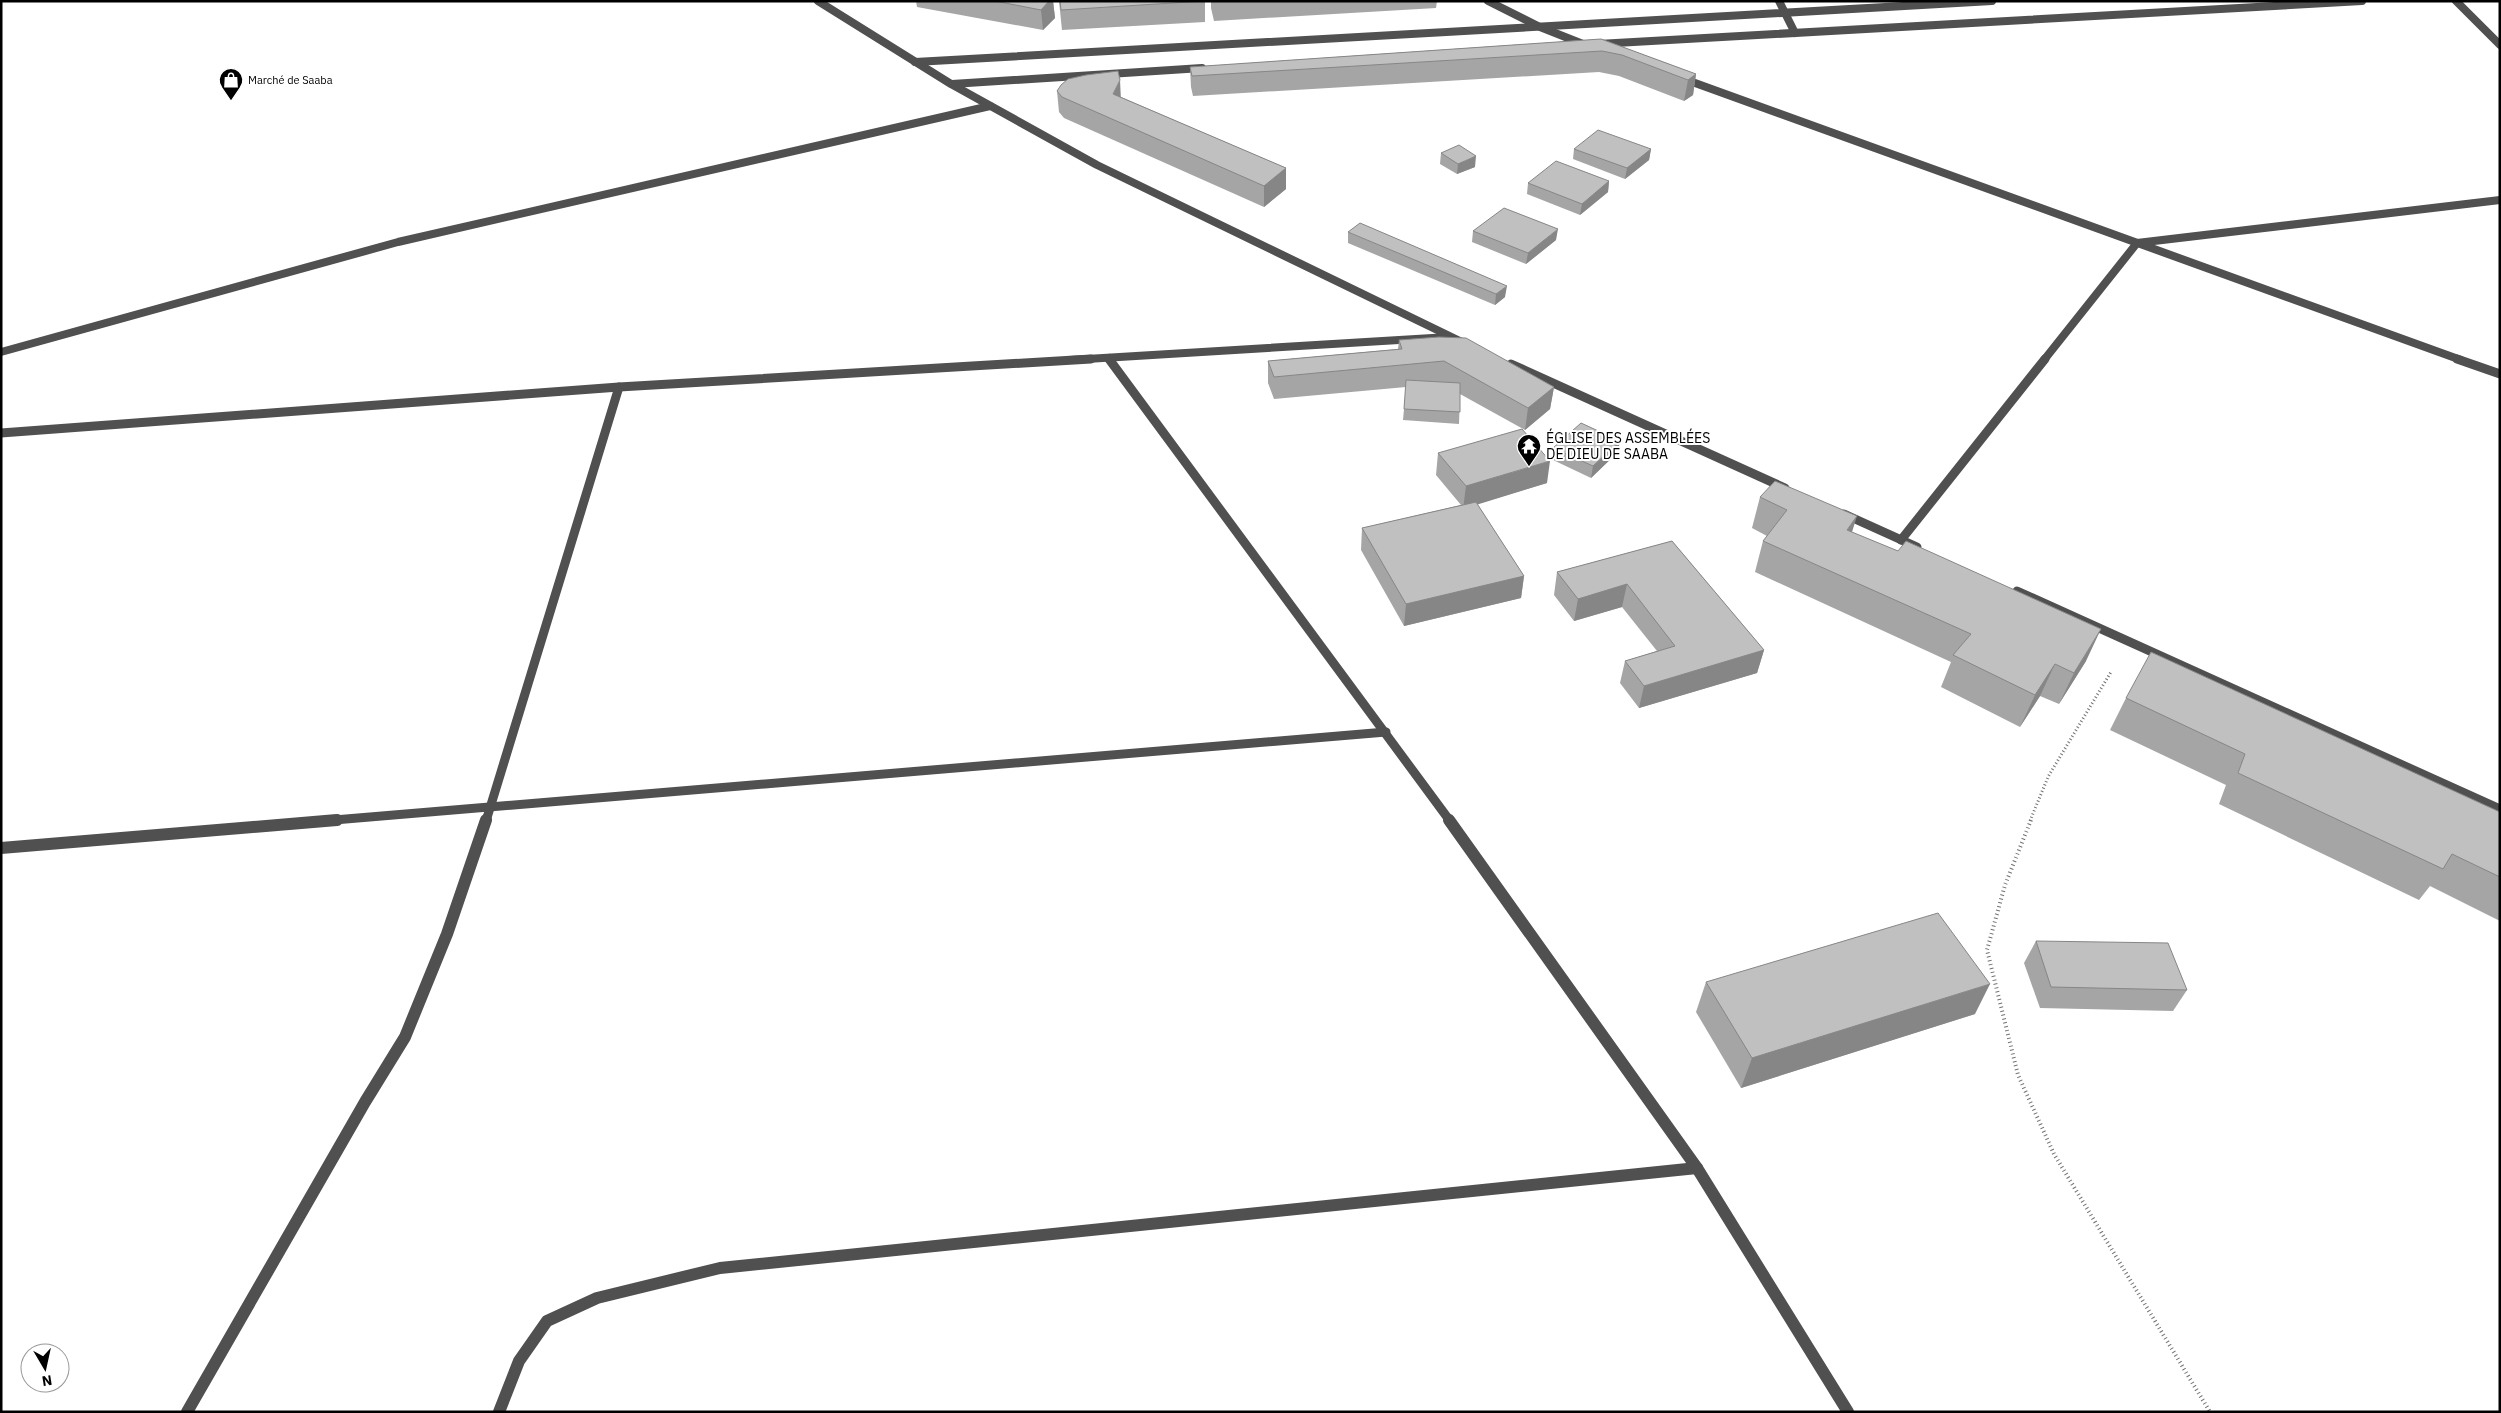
<svg xmlns="http://www.w3.org/2000/svg" width="2501" height="1413" font-family="'IBM Plex Sans',sans-serif">
	<style>
		.lines { fill: none; stroke-linecap: round; stroke-linejoin: round }
		.path-far1 { stroke: #727272; stroke-width: 3; stroke-dasharray: 1 2.5; stroke-linecap: butt }
		.path { stroke: #727272; stroke-width: 4; stroke-dasharray: 1 3; stroke-linecap: butt }
		.minor-far2 { stroke: #505050; stroke-width: 8 }
		.minor-far1 { stroke: #505050; stroke-width: 9 }
		.minor { stroke: #505050; stroke-width: 12 }
		.tertiary-far1 { stroke: #505050; stroke-width: 8 }
		.tertiary { stroke: #505050; stroke-width: 9 }
		.wall { fill: #a5a5a5 }
		.shaded-wall { fill: #868686 }
		.building { fill: #c0c0c0; stroke: #868686 }
		.labels { text-anchor: middle; dominant-baseline: central; stroke-width: 4; stroke-linejoin: round; paint-order: stroke }
		.far-poi-label { font-size: 11px; fill: #000; stroke: #fff; text-anchor: start }
		.poi-label { font-size: 14px; fill: #000; stroke: #fff; text-anchor: start }
	</style>
	<rect width="100%" height="100%" fill="#fff"/>
	<g class="lines">
		<!-- path-far1 -->
		<path class="path-far1" d="M2030,821L2048,777L2111,672"/>
		<!-- path -->
		<path class="path" d="M2031,820L2005,885L1987,950L2018,1075L2054,1154L2210,1412"/>
		<!-- minor-far2 -->
		<g class="minor-far2">
			<path d="M1488,1L1540,27L1588,46"/>
			<path d="M1779,1L1795,33"/>
			<path d="M2456,1L2500,45"/>
			<path d="M1684,79L2461,360"/>
			<path d="M1,352L398,242L990,106"/>
			<path d="M1109,358L1110,360"/>
			<path d="M1070,360L1449,337"/>
			<path d="M2044,360L2137,243L2500,200"/>
		</g>
		<!-- minor-far1 -->
		<g class="minor-far1">
			<path d="M1109,359L1450,821"/>
			<path d="M2457,359L2500,374"/>
			<path d="M1,433L619,387L1091,359"/>
			<path d="M1901,540L2045,359"/>
			<path d="M322,821L1386,732"/>
			<path d="M486,821L619,387"/>
		</g>
		<!-- minor -->
		<g class="minor">
			<path d="M1449,820L1697,1168L1848,1412"/>
			<path d="M1,848L337,820"/>
			<path d="M187,1412L365,1102L405,1037L447,934L486,820"/>
			<path d="M499,1412L519,1361L547,1321L597,1298L720,1268L1697,1168"/>
		</g>
		<!-- tertiary-far1 -->
		<g class="tertiary-far1">
			<path d="M818,1L951,84L1097,165L1464,343"/>
			<path d="M1598,44L2362,1"/>
			<path d="M915,62L1992,1"/>
			<path d="M952,84L1202,68"/>
		</g>
		<!-- tertiary -->
		<g class="tertiary">
			<path d="M1511,364L1785,488"/>
			<path d="M1844,514L1917,547"/>
			<path d="M2017,591L2500,809"/>
		</g>
	</g>
	<!-- wall -->
	<g class="wall">
		<path d="M916,1H1053L1055,18L1043,30L917,7Z"/>
		<path d="M1059,1H1205V22L1062,30Z"/>
		<path d="M1211,1H1437L1436,8L1214,21L1211,8Z"/>
		<path d="M1601,39L1696,74L1693,95L1684,101L1619,76L1599,72L1193,96L1191,87L1190,67Z"/>
		<path d="M1057,91L1121,97L1286,168V189L1264,207L1064,118L1059,112Z"/>
		<path d="M1574,149H1651L1649,160L1625,179L1573,159Z"/>
		<path d="M1441,153L1475,167L1457,174L1440,164Z"/>
		<path d="M1609,181L1608,192L1580,215L1527,194L1528,183Z"/>
		<path d="M1473,231L1556,240L1526,264L1472,242Z"/>
		<path d="M1348,232L1505,297L1495,305L1348,243Z"/>
		<path d="M1399,340L1554,387L1550,409L1525,430L1460,394L1459,424L1403,420L1406,387L1274,399L1268,383V361L1398,349Z"/>
		<path d="M1553,448L1618,452L1591,478L1551,459Z"/>
		<path d="M1438,453L1547,483L1477,504L1524,576L1521,598L1404,626L1361,550L1362,528L1461,505L1436,475Z"/>
		<path d="M1760,497L1852,532L2086,661L2059,704L2040,696L2020,727L1941,687L1951,662L1755,572L1763,541L1767,536L1752,528Z"/>
		<path d="M1672,541L1764,650L1757,673L1639,708L1620,683L1625,661L1657,651L1622,607L1574,621L1554,595L1557,572Z"/>
		<path d="M2126,698L2500,812V921L2430,886L2419,900L2219,804L2226,785L2110,730Z"/>
		<path d="M2036,941L2187,990L2173,1011L2040,1008L2024,963Z"/>
		<path d="M1706,982L1975,1014L1741,1088L1696,1012Z"/>
	</g>
	<!-- shaded-wall -->
	<g class="shaded-wall">
		<path d="M1049,1H1053L1055,18L1043,30L1041,10Z"/>
		<path d="M1696,74L1693,95L1684,101L1688,80Z"/>
		<path d="M1120,80L1121,101L1113,94Z"/>
		<path d="M1651,149L1649,160L1625,179L1627,168Z"/>
		<path d="M1476,156L1475,167L1457,174L1458,164Z"/>
		<path d="M1286,168V189L1264,207V186Z"/>
		<path d="M1609,181L1608,192L1580,215L1582,204Z"/>
		<path d="M1558,229L1556,240L1526,264L1528,253Z"/>
		<path d="M1507,286L1505,297L1495,305L1496,294Z"/>
		<path d="M1554,387L1550,409L1525,430L1528,408Z"/>
		<path d="M1620,441L1618,452L1591,478L1593,466Z"/>
		<path d="M1550,461L1547,483L1463,509L1466,486Z"/>
		<path d="M1857,516L1847,548V530Z"/>
		<path d="M1524,576L1521,598L1404,626L1406,604Z"/>
		<path d="M1627,584L1622,607L1574,621L1578,599Z"/>
		<path d="M2101,629L2086,661L2059,704L2074,673Z"/>
		<path d="M1764,650L1757,673L1639,708L1644,686Z"/>
		<path d="M2055,664L2040,696L2020,727L2035,695Z"/>
		<path d="M1990,984L1975,1014L1741,1088L1752,1058Z"/>
	</g>
	<!-- building -->
	<g class="building">
		<path d="M995,1H1049L1041,10Z"/>
		<path d="M1060,1H1205L1061,10Z"/>
		<path d="M1601,39L1696,74L1688,80L1622,55L1602,51L1192,76L1190,67Z"/>
		<path d="M1118,71L1120,80L1113,94L1286,168L1264,186L1062,97L1057,91L1061,85L1068,79L1086,75Z"/>
		<path d="M1598,130L1651,149L1627,168L1574,149Z"/>
		<path d="M1459,145L1476,156L1458,164L1441,153Z"/>
		<path d="M1556,161L1609,181L1582,204L1528,183Z"/>
		<path d="M1504,208L1558,229L1528,253L1473,231Z"/>
		<path d="M1360,223L1507,286L1496,294L1348,232Z"/>
		<path d="M1439,337L1466,338L1554,387L1528,408L1444,361L1274,377L1268,361L1402,349L1399,340Z"/>
		<path d="M1406,380L1460,383V412L1404,409Z"/>
		<path d="M1581,423L1620,441L1593,466L1553,448Z"/>
		<path d="M1522,429L1550,461L1466,486L1438,453Z"/>
		<path d="M1775,481L1857,516L1847,530L1898,551L1906,541L2101,629L2074,673L2055,664L2035,695L1953,655L1971,634L1763,541L1787,510L1760,497Z"/>
		<path d="M1476,502L1524,576L1406,604L1362,528Z"/>
		<path d="M1672,541L1764,650L1644,686L1625,661L1675,646L1627,584L1578,599L1557,572Z"/>
		<path d="M2151,652L2500,812V877L2452,854L2443,869L2238,773L2245,754L2126,698Z"/>
		<path d="M1938,913L1990,984L1752,1058L1706,982Z"/>
		<path d="M2036,941L2168,943L2187,990L2051,987Z"/>
	</g>
	<!-- icons -->
	<defs>
		<g id="shop-pin" transform="scale(1.25)"><path d="M0 17L-7.5 6A9.5 9.5 0 1 1 7.5 6Z" fill="#000" stroke="#fff"/><path d="M-5-2.5h2.3a2.7 3.5 0 0 1 5.4 0H5L5.5 6h-11ZM-1.5-2.5h3a1.5 2.3 0 0 0-3 0Z" fill="#fff"/></g>
		<g id="temple-pin" transform="scale(1.25)"><path d="M0 17L-7.5 6A9.5 9.5 0 1 1 7.5 6Z" fill="#000" stroke="#fff"/><path d="M0-6L5-2H3V0L6.5 2.5H4V6H1.5V3h-3V6H-4V2.5H-6.5L-3 0V-2H-5Z" fill="#fff"/></g>
	</defs>
	<g fill-rule="evenodd">
		<use href="#shop-pin" x="231" y="80"/>
		<use href="#temple-pin" x="1529" y="446"/>
	</g>
	<g class="labels">
		<!-- far-poi labels -->
		<g class="far-poi-label">
			<text x="248" y="80">Marché de Saaba</text>
		</g>
		<!-- poi labels -->
		<g class="poi-label">
			<text x="1546" y="438">ÉGLISE DES ASSEMBLÉES<tspan x="1546" dy="16">DE DIEU DE SAABA</tspan></text>
		</g>
	</g>
	<!-- border -->
	<rect width="2501" height="1413" fill="none" stroke="#000000" stroke-width="5"/>
	<!-- north arrow -->
	<g transform="translate(45 1368) rotate(171)"><circle r="24" fill="#ffffff" stroke="#999999"/>
	<path d="M0-4L9 19L0 12L-9 19Z" fill="#000000"/>
	<text y="-8" font-size="14" font-weight="bold" text-anchor="middle" fill="#000000">N</text>
	</g>
</svg>
